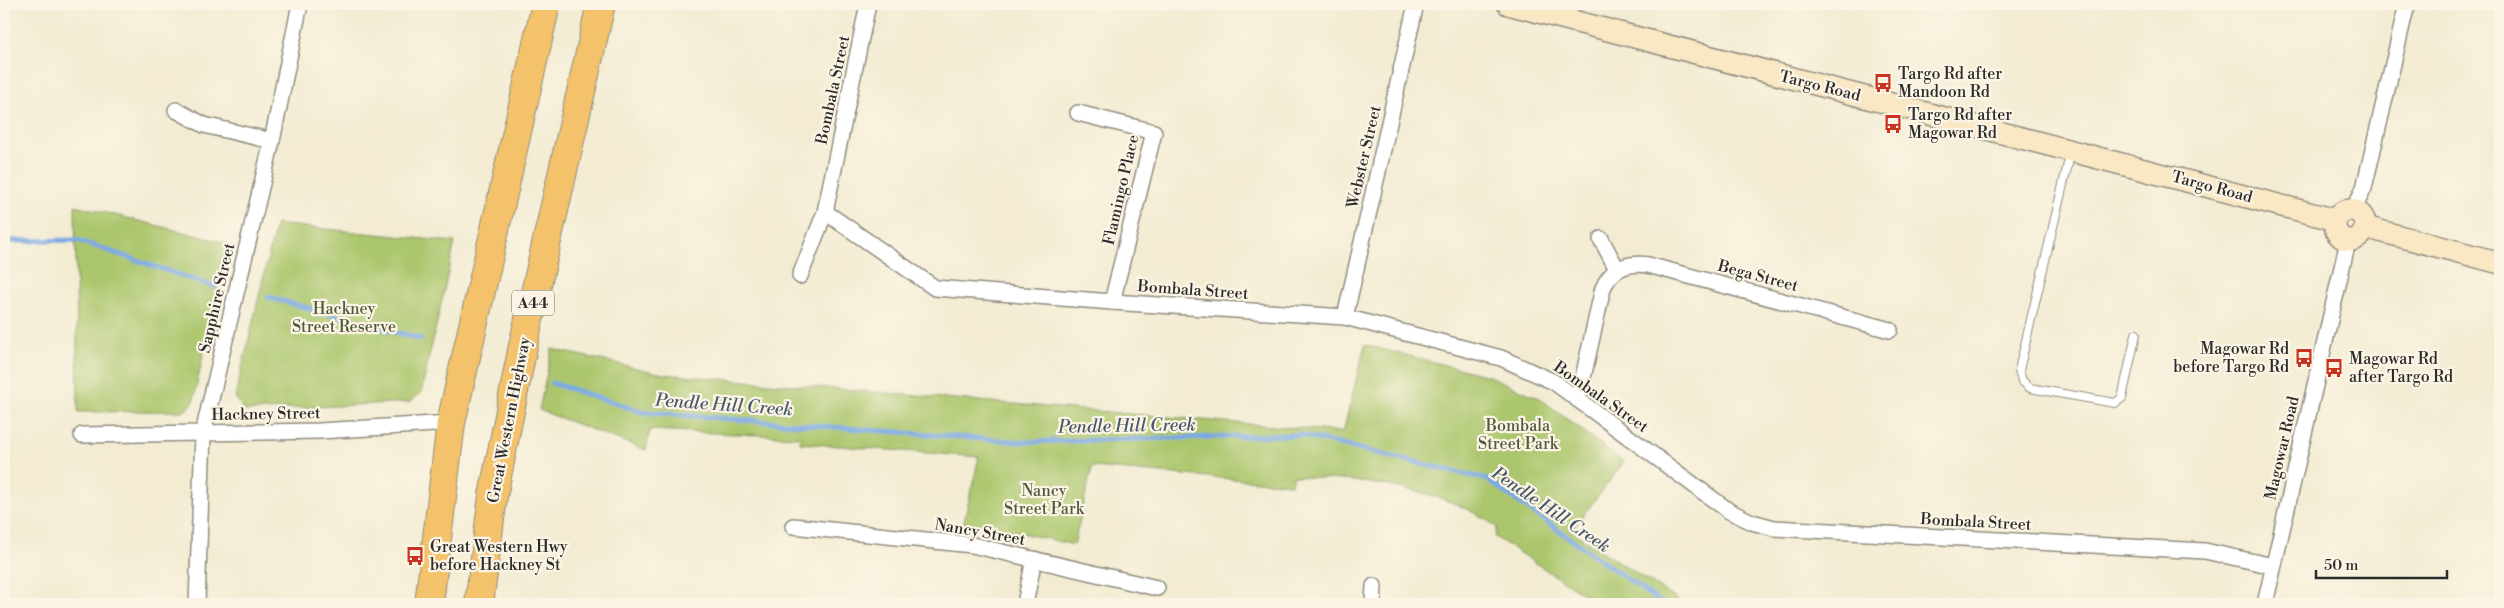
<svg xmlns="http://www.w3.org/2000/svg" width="2504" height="608" font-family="'Libre Bodoni',serif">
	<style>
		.green { fill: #abc66c; stroke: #6b784c }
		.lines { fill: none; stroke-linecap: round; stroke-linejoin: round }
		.stream { stroke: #7aa9e4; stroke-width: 5 }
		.lane-casing { stroke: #8f8c7f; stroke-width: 10 }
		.street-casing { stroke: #8f8c7f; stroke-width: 18 }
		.secondary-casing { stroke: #8f8c7f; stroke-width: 24 }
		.highway-casing { stroke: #8f8c7f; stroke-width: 30 }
		.lane { stroke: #fff; stroke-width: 8 }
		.street { stroke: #fff; stroke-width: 15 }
		.secondary { stroke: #fae7c3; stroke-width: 21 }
		.highway { stroke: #f3c26a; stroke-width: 28 }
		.labels { text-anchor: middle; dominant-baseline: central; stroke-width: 4.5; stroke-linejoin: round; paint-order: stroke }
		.shield { fill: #fcf5e5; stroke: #6a6863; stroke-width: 1 }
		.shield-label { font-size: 15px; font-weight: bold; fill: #2b2b2b }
		.poi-label { font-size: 16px; fill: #2b2b2b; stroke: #fcf5e5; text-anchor: start }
		.street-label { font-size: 16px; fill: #2b2b2b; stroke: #fcf5e5 }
		.park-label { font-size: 16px; fill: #515a3e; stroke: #fcf5e5 }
		.water-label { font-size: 18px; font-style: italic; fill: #47576c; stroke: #fcf5e5 }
	</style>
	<rect width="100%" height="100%" fill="#fcf5e5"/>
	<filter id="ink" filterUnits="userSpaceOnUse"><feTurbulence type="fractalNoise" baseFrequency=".02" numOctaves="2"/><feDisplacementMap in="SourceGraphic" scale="10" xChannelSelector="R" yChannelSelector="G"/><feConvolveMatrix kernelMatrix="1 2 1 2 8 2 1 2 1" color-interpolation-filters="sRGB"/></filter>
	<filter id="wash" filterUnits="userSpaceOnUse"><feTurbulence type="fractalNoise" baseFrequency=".0096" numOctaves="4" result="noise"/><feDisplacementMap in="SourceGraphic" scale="20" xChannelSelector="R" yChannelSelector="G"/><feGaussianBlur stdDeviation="1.12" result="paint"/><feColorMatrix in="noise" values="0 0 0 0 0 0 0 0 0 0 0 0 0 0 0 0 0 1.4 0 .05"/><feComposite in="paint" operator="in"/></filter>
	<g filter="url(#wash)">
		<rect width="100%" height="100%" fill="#f3ecd3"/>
		<!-- green -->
		<g class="green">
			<path d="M75,205L227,243L193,403L185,411L78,412Z"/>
			<path d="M276,224L455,242L421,393L410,402L245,411L235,397Z"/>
			<path d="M1365,345L1489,376L1539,398L1624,462L1571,531L1684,604H1614L1588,597L1495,537L1497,527C1437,484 1364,482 1293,476L1291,484L1092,467L1074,545L1004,529L963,525L979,457L800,443L801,437L650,430L646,450L539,410L552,349L663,374L1343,432Z"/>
		</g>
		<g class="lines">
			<!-- stream -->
			<g class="stream">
				<path d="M10,241L77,240L215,287"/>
				<path d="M268,297L421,339"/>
				<path d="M552,383L643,412L1023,442L1300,435L1486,479L1663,604"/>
			</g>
		</g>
	</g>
	<g filter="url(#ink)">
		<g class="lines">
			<!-- lane casing -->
			<g class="lane-casing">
				<path id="lane" d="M2071,151L2019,370L2022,381L2030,388L2115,403L2122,398L2136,334"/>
			</g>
			<!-- street casing -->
			<g class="street-casing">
				<g id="street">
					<path d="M176,110L204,125L272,141"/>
					<path d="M1078,113L1154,132L1112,302"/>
					<path d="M2353,211L2364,188L2407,4"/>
					<path d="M825,212L935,288L1112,302L1345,317L1501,358L1554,382L1729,511L1752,522L1774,528L2205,551L2273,566"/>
					<path d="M1601,239L1617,269"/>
					<path d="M800,276L825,212L868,4"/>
					<path d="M1345,317L1416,4"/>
					<path d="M1578,400L1603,288C1612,268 1627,262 1648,265L1890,330"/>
					<path d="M82,435L319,431L451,423"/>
					<path d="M793,526L972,545L1157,588"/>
					<path d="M197,604L203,433L272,141L300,4"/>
					<path d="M1025,604L1034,559"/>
					<path d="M1373,604L1374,586"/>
					<path d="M2265,604L2348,241"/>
				</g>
			</g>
			<!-- secondary casing -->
			<g class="secondary-casing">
				<g id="secondary">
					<path d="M1508,4L2336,220"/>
					<circle cx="2350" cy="225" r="15"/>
					<path d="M2365,227L2500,263"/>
				</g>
			</g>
			<!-- highway casing -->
			<g class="highway-casing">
				<g id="highway">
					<path d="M429,604L451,423L546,4"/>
					<path d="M479,604L493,496L523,346L601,4"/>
				</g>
			</g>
			<!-- lane -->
			<use href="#lane" class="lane"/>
			<!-- street -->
			<use href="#street" class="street"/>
			<!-- secondary -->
			<use href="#secondary" class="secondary"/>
			<!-- highway -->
			<use href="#highway" class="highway"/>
		</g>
	</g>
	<!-- icons -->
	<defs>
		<g id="bus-bare" transform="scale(1.5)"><path d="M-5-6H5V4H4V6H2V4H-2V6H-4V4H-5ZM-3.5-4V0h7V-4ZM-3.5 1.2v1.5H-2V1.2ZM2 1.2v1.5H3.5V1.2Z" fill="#c8321e" stroke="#fcf5e5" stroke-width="2.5" paint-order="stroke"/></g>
	</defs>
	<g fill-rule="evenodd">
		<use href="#bus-bare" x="1883" y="83"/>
		<use href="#bus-bare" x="1893" y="124"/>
		<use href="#bus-bare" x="2304" y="358"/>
		<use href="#bus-bare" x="2334" y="368"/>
		<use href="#bus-bare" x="415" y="556"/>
	</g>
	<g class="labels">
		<!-- shield labels -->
		<rect class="shield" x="512" y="290.5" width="42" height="25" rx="4"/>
		<g class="shield-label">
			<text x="533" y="303">A44</text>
		</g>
		<!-- poi labels -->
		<g class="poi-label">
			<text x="1898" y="74">Targo Rd after<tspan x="1898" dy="18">Mandoon Rd</tspan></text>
			<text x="1908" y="115">Targo Rd after<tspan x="1908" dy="18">Magowar Rd</tspan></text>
			<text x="2289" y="349" text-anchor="end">Magowar Rd<tspan x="2289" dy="18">before Targo Rd</tspan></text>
			<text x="2349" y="359">Magowar Rd<tspan x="2349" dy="18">after Targo Rd</tspan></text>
			<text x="430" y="547">Great Western Hwy<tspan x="430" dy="18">before Hackney St</tspan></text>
		</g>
		<!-- street labels -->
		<g class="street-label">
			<text transform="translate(1820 86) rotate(14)">Targo Road</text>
			<text transform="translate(833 90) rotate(-78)">Bombala Street</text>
			<text transform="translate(1364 157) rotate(-77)">Webster Street</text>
			<text transform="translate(2212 187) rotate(15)">Targo Road</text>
			<text transform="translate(1121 190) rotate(-77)">Flamingo Place</text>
			<text transform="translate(1758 276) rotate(15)">Bega Street</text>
			<text transform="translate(1193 290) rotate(4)">Bombala Street</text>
			<text transform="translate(217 298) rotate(-77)">Sapphire Street</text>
			<text transform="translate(1601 397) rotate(35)">Bombala Street</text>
			<text transform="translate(266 414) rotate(-1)">Hackney Street</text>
			<text transform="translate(509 420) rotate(-79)">Great Western Highway</text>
			<text transform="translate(2282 448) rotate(-77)">Magowar Road</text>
			<text transform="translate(1976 522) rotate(3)">Bombala Street</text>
			<text transform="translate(980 532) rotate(10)">Nancy Street</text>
		</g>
		<!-- park labels -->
		<g class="park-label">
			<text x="344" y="309">Hackney<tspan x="344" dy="18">Street Reserve</tspan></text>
			<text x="1518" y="426">Bombala<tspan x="1518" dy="18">Street Park</tspan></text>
			<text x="1044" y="491">Nancy<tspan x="1044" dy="18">Street Park</tspan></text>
		</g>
		<!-- water labels -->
		<g class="water-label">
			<text transform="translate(724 405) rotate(4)">Pendle Hill Creek</text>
			<text transform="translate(1127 426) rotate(-1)">Pendle Hill Creek</text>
			<text transform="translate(1551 510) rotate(34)">Pendle Hill Creek</text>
		</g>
	</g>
	<!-- margin -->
	<rect width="2504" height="608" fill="none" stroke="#fcf5e5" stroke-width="20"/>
	<!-- scale -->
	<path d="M2316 570v8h131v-8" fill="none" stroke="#2b2b2b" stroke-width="2.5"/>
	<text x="2324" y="570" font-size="15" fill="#2b2b2b" stroke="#fcf5e5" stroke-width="4" paint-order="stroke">50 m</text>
</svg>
